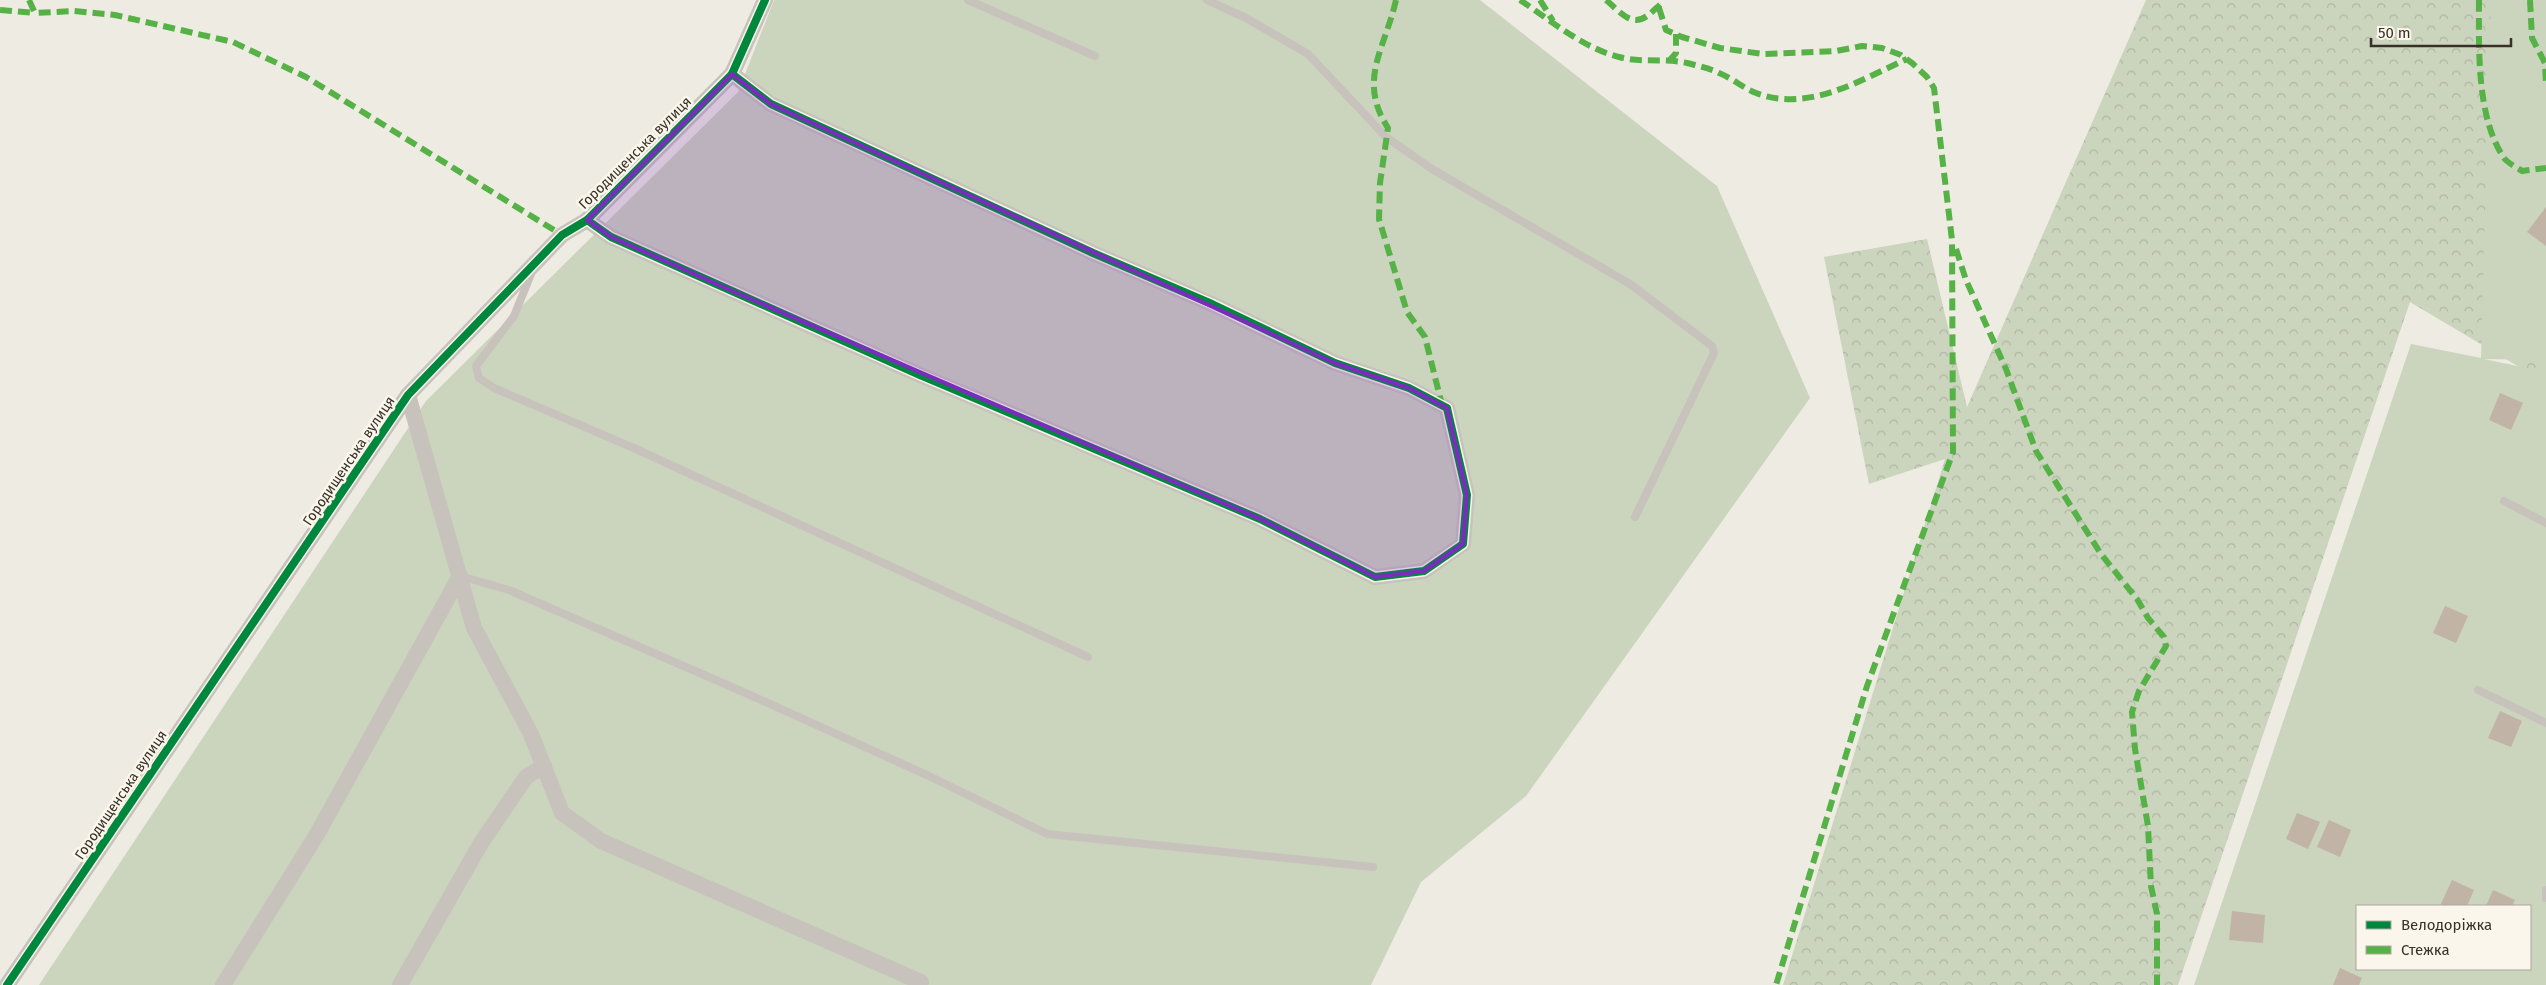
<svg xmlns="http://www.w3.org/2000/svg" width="2546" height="985" font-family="'Fira Sans',sans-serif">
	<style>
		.forest { fill: url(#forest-crowns) }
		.garden { fill: #cbd4bd; fill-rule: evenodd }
		.building { fill: #c1b3a5 }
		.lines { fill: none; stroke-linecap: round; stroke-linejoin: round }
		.lane { stroke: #c7c3bc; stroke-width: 8 }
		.street { stroke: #c7c3bc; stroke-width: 16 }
		.quiet { stroke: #56b246; stroke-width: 6; stroke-dasharray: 12 6; stroke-linecap: butt }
		.cycleway-casing { stroke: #faf6eb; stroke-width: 11 }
		.cycleway { stroke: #00873e; stroke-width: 8 }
		.marked { fill: #7b2cbf; fill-opacity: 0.2; stroke: #7b2cbf; stroke-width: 4; stroke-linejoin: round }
		.labels { text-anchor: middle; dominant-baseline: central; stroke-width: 5; stroke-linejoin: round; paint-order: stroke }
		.street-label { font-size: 14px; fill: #383129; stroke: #faf6eb }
	</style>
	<defs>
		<pattern id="forest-crowns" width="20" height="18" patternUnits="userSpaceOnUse" patternTransform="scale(1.25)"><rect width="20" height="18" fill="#cbd4bd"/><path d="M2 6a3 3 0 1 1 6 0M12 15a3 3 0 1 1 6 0" fill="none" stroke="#afb6a2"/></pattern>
	</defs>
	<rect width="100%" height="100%" fill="#eeebe3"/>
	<!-- forest -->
	<path class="forest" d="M2146,0H2546V383L2410,302L2178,985H1783L1945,459L1869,484L1824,257L1927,239L1967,407Z"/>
	<!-- garden -->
	<g class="garden">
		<path d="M774,0H1480L1717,186L1810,398L1526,796L1421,882L1371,985H39L426,401L738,92Z"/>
		<path d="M2491,0H2546V360L2484,359L2546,372V985H2194L2411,344L2481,358ZM2357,906H2530V969H2357Z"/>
	</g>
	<!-- building -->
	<g class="building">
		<path d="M2546,207V246L2527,232Z"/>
		<path d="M2500,393L2523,403L2511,430L2489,420Z"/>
		<path d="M2445,606L2468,616L2456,643L2433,633Z"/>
		<path d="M2500,711L2522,721L2511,747L2488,738Z"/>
		<path d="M2297,813L2320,822L2308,849L2286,839Z"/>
		<path d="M2329,820L2351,830L2340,857L2317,847Z"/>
		<path d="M2452,880L2474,890L2467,906H2440Z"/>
		<path d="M2493,890L2515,900L2512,906H2486Z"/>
		<path d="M2232,911L2265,915L2263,943L2229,940Z"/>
		<path d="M2340,968L2362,978L2359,985H2333Z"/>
	</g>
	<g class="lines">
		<!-- lane -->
		<g class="lane">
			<path d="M968,0L1095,56"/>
			<path d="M1207,0L1246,18L1308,54L1386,137L1432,169L1630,284L1712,346L1714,353L1635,517"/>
			<path d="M531,274L514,316L476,366L479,378L494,388L636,449L1088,657"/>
			<path d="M2504,501L2546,523"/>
			<path d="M460,576L509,590L741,691L927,775L1047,834L1373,867"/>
			<path d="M2478,690L2546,723"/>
			<path d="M2546,890V898"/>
		</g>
		<!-- street -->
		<g class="street">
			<path d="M587,220L611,237L732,291L920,375L1260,519L1375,577L1424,571L1463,544L1467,495L1447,408L1409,388L1335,363L1212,304L1093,253L771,104L732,74"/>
			<path d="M408,395L474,628L531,734L562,813L601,841L921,982"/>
			<path d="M7,985L408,395L562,235L587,220L732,74L765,0"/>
			<path d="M223,985L316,836L460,576"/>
			<path d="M400,985L481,843L526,777L544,766"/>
		</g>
		<!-- quiet -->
		<g class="quiet">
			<path d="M29,0L35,13L74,11L115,15L233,42L306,77L562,235"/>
			<path d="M1396,0C1385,49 1357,80 1388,128L1380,183L1379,219L1407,312L1425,337L1442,405"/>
			<path d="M1520,0C1550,20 1583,48 1619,57C1641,63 1664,58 1687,63C1698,66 1709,68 1719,73C1732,78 1743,88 1756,93C1809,113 1860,80 1907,59"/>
			<path d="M1540,0L1553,21"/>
			<path d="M1606,0C1622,13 1633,31 1653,11C1657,7 1660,6 1664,0"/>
			<path d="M2479,0C2479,47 2476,117 2504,158C2508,163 2516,167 2522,171L2546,168"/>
			<path d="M2530,0L2532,38L2545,63L2546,84"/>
			<path d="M1659,8L1666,30L1682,37L1720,48L1763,54L1836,51L1862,46L1882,48L1901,55L1912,63L1927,77L1934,88L1952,240L1953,452L1867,686L1776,985"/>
			<path d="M0,10L35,13"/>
			<path d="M1669,61L1676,53V34"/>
			<path d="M1956,249L1966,280L2006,369L2036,451L2101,554L2137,599L2148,618L2164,637L2166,646L2139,691L2132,712L2135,749L2148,826L2151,886L2157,914V985"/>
		</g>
		<!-- cycleway casing -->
		<g class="cycleway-casing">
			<g id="cycleway">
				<path d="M587,220L611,237L732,291L920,375L1260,519L1375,577L1424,571L1463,544L1467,495L1447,408L1409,388L1335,363L1212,304L1093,253L771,104L732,74"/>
				<path d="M7,985L408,395L562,235L587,220L732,74L765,0"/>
			</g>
		</g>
		<!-- cycleway -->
		<use href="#cycleway" class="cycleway"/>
	</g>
	<!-- marked area -->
	<path class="marked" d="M732,74L771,104L1335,363L1409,388L1447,408L1467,495L1463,544L1424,571L1375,577L1260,519L732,291L611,237L587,220Z"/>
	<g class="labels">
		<!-- street labels -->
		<g class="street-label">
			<text transform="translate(635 153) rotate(-45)">Городищенська вулиця</text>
			<text transform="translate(349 461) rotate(-56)">Городищенська вулиця</text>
			<text transform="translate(121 795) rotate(-56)">Городищенська вулиця</text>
		</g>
	</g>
	<!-- legend -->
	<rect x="2356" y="905" width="175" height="65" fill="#faf6eb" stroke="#aca79d"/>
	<rect x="2366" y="921" width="25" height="8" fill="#00873e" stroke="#aca79d"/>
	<text x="2401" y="930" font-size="15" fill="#383129">Велодоріжка</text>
	<rect x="2366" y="946" width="25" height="8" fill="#56b246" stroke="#aca79d"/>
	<text x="2401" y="955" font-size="15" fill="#383129">Стежка</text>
	<!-- scale -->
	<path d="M2371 38v8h140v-8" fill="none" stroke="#383129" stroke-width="2.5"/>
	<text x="2378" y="38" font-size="15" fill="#383129" stroke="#faf6eb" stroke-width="4" paint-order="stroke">50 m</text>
</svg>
